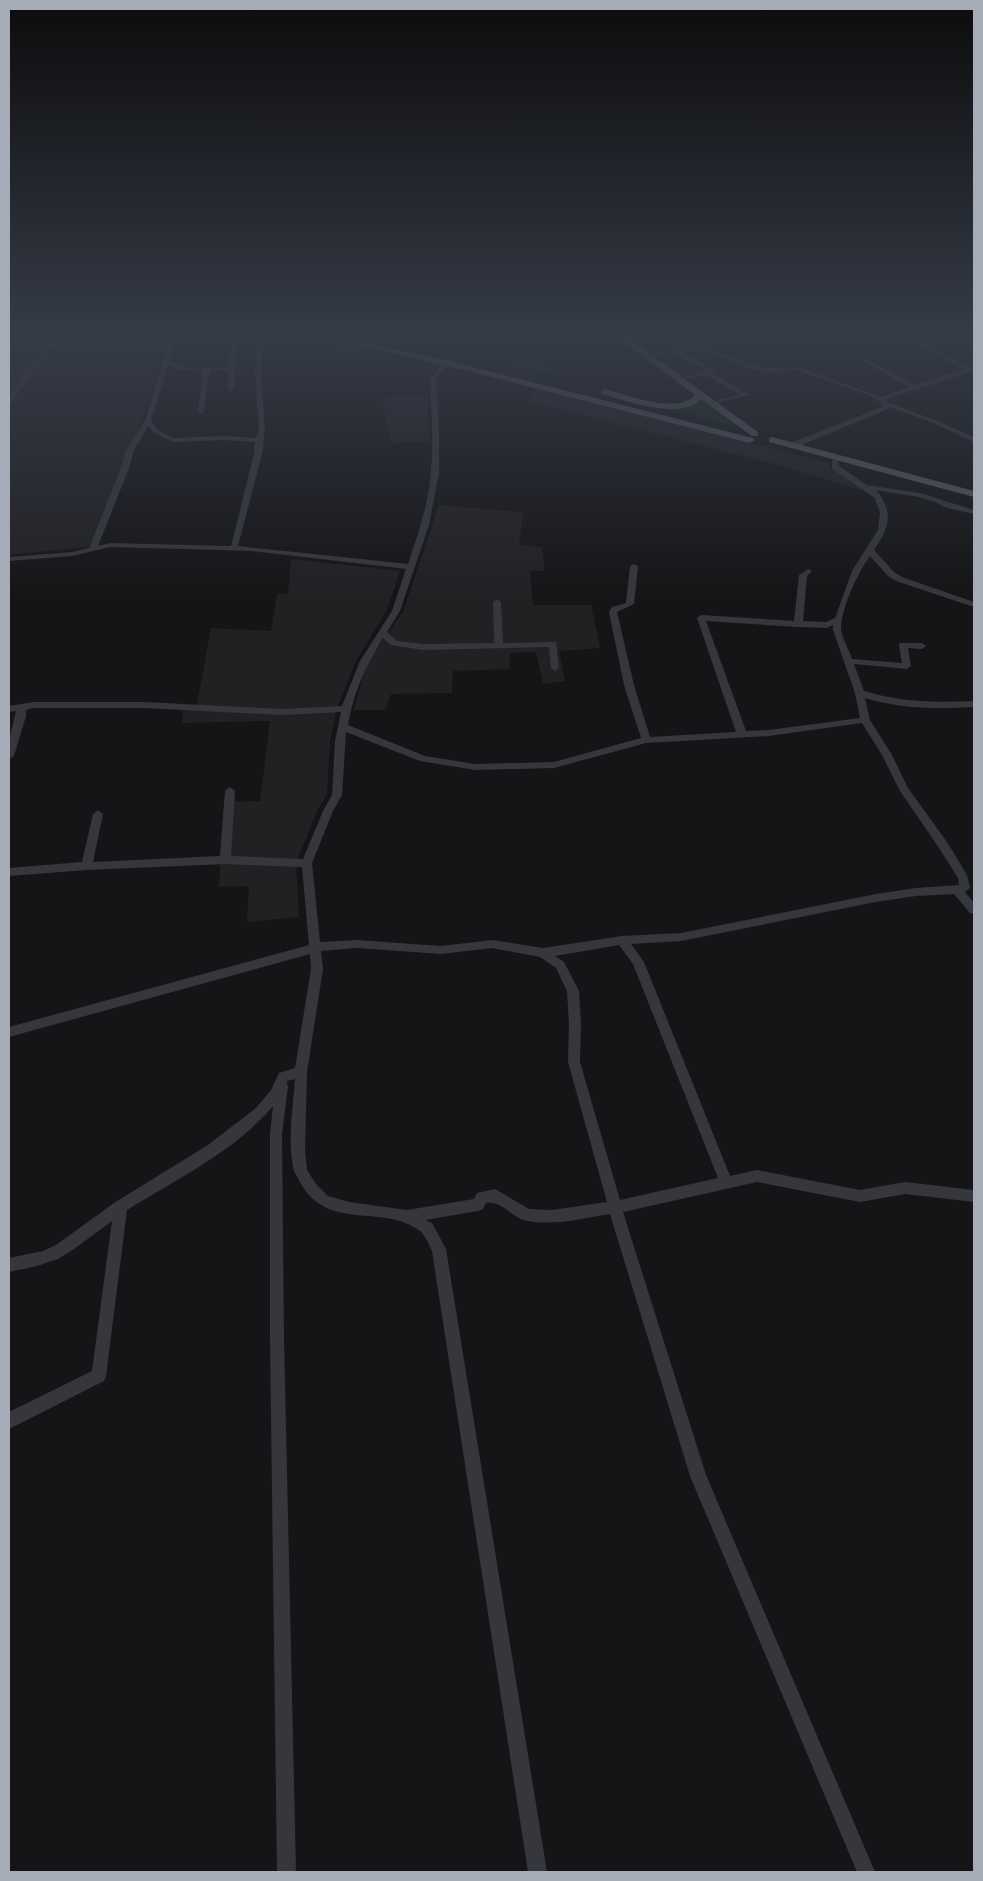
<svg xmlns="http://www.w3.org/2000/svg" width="983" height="1881" font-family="'Nunito Sans',sans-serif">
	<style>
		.built { fill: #212124 }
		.green { fill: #1d251e }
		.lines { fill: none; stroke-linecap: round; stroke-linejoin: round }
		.minor { fill: #36373c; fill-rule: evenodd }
		.major { fill: #52545b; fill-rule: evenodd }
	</style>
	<rect width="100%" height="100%" fill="#151517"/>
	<!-- built -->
	<g class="built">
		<path d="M9,333H169L146,410L89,547L9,555Z"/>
		<path d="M278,333H311L381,351L371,359L294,341Z"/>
		<path d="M538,388L831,464L828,467L876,496L852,487L763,461L526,401Z"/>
		<path d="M428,394L429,442L391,443L382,398Z"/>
		<path d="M439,505L523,512L519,545L542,547L545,571H530L533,605H591L600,648L559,651L565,681L543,684L536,652L509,653L510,669L453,671L452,693L391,694L385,710H354L367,662L403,612Z"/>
		<path d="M291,559L400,571L387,610L356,661L337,708L330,741L327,794L318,809L296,863L299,917L247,922L249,886L219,887L224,802L260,801L270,721L182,723L183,711L197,704L211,628L271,631L277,594L288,593Z"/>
	</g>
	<!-- green -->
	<g class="green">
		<path d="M383,333H424L448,341L475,343L531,333L544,345L534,352L556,371L547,374L380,335Z"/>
		<path d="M701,397L737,424L734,426L663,408Z"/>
	</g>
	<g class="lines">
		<!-- minor -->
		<g class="minor">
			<path d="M53,333H59L52,344C75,346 98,350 116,333H123C104,354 76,350 50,347L11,403L9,404V397L49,339L9,338V334L51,335Z"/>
			<path d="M171,333H177L169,360C185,373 211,367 229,366L231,342L234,340L237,342L234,389L231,391L228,389L229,370L210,371L203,414L198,413L203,371L178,370L168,365L151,420L158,430L173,438L223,436L256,438L259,430L255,372L257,339L254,333H260L263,339L261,372L265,430L262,454L238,546L408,564C418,534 429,503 431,471C434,441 431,410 430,379L446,358L451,359L436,379L439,430V473L429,525L400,611L387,632L397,641L423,644L494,643L493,602L497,599L501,602L503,643L556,642L559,668L555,671L551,668L549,647L423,650L391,645L383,638C366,665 353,694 348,725L425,756L475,764L554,762L641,738L624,685L609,612L612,607L626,603L630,566L634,564L638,566L634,604L617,612L634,685L650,737L736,732L697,618L701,615L794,621L799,575L808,569L812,571L807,576L803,621L826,622L835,618L852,571L878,530L880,513L875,498L832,469V460H838L839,466L867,485L920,493L974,510V514L947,508L935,502L919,497L876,490C894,512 890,527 874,550L894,572L902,577L974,602V607L896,581L888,576L870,556C858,572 841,609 841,629C842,638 849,650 852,659L902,663L899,645L900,643H922L926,646L922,649L908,648L911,666L907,669L854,664L864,691C901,702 936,703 974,701V707C937,709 901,709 865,698L870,720L892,755L908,788L947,842L967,875L970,888L965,892L974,903V914L970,913L954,894L916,896L876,902L681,941L631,944L644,962L730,1176L757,1170L860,1190L905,1182L974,1190V1202L905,1194L860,1202L757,1182L623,1212L706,1475L875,1872H857L690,1476L610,1214C584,1218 555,1226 528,1221C512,1219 503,1200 486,1203L483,1209L478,1211L425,1220L432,1223L446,1249L547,1872H528L432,1251C429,1245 426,1236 420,1231C383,1203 329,1232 301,1184C299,1180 296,1175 294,1171C287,1144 293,1107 295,1079L287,1081V1083L288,1087L282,1134L284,1339L296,1872H277L270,1339V1134L273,1106C235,1151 177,1179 127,1210L106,1376L104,1381L9,1429V1412L92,1371L112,1221L74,1249L58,1259L37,1266L9,1272V1258L43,1251L56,1245L114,1203L208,1145L256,1108L271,1090L279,1073L295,1068L311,969L310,954L9,1037V1027L309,945L302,867L225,864L87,870L9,876V868L82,862L93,814L98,810L103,814L93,862L220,856L225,791L230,787L235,791L231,856L303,859L323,811L332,795L335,741L341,712L282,715L144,708H33L26,710V716L14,756L9,759V741L16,711L9,712V706L33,702H144L282,709L342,706L360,661L392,611L406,569L252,551L110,547L72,556L9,561V557L72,552L89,548L121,468L126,450L145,420ZM148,426L153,432L172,442L223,440L255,442L254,454L231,546L110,543L98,546L129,468L134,450ZM706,621L798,627L827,628L833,625V630L855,693L860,718L769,730L746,731ZM862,723L882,755L900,791L939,848L958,878L959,885L916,888L876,894L681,933L622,936L543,948L492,940L441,946L357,940L320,942L312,863L333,811L342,795L346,732L420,761L475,770L554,768L646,743L769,736ZM619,945L633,964L718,1178L620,1200L580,1062L581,1024L579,991L564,962L555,956ZM357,948L441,954L492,948L540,957L556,968L567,991L569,1024L568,1062L607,1202L552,1210L529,1209L495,1189L477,1193L474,1199L407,1210L349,1202L328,1196L316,1184L307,1170L305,1150L307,1072L323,969L321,951Z"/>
			<path d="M361,333H377L353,338L350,336Z"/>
			<path d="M659,333H666L686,347H707L754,366L772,368L799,367L881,397L909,387L863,361V359H867L915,385L963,369L895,333H903L969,367L974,366V371L887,399V402L935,420L974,437V442L931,422L889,407L888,409L794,448H788V444L882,407L881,403L874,397L796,370L772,372L753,370L704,350L681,351L715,371L716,372L713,374L750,395L715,403V401L740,395L706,375L682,380V378L707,371L673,352L646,357V355L678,348Z"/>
		</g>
		<!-- major -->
		<g class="major">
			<path d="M316,333H329L343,338L339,340Z"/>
			<path d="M612,333H621L758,432V436H752L701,399C682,421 626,401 602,394L601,392L605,389C628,395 677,415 695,395Z"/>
			<path d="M346,339L445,360L753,438L755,440L750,443L444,365L346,343Z"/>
			<path d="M772,437L974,491V497L769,442V438Z"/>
		</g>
	</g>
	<!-- sky -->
	<linearGradient id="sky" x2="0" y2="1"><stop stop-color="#0c0c0d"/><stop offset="0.56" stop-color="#353b47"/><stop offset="1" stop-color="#353b47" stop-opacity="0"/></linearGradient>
	<rect width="983" height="596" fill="url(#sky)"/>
	<!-- border -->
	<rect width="983" height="1881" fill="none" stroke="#a6acb7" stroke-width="20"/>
</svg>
